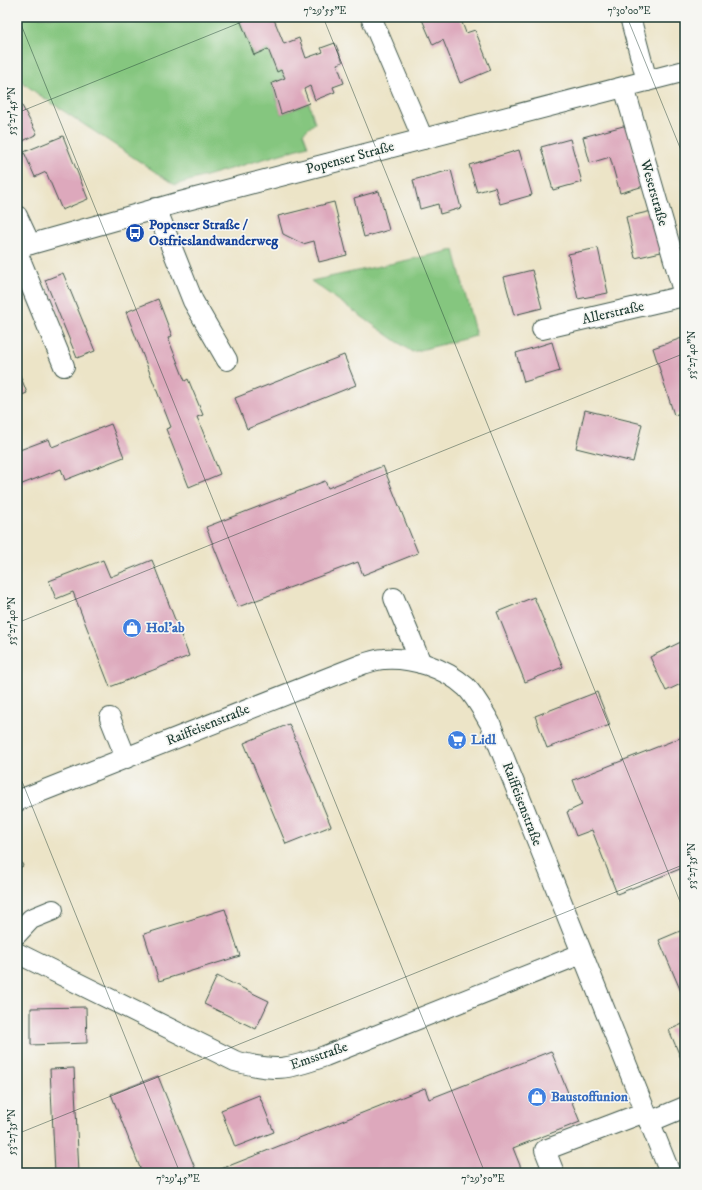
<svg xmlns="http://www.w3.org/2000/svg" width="702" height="1190" font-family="'IM FELL DW Pica',serif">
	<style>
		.green { fill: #85c67f; stroke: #52825a }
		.building { fill: #dda8bc }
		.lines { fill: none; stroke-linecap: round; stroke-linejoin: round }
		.minor-casing { stroke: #3e564a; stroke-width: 22 }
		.minor { stroke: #fff; stroke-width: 20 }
		.ticks { fill: none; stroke: #1f3d34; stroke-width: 1; stroke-opacity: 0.45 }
		.labels { text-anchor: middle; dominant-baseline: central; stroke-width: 3.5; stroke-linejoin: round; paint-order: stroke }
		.street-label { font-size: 14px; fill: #1f3d34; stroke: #f6f6f2 }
		.transit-label { font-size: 14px; font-weight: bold; fill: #164399; stroke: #f6f6f2; text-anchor: start }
		.shop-label { font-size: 14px; font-weight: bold; fill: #366cbe; stroke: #f6f6f2; text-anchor: start }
		.neatline { fill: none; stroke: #1f3d34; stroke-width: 1.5 }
		.ticks-label { font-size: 10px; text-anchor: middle; fill: #1f3d34 }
	</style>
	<rect width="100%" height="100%" fill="#f6f6f2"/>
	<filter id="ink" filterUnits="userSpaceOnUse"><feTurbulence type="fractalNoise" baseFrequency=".025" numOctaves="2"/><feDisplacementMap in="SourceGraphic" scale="8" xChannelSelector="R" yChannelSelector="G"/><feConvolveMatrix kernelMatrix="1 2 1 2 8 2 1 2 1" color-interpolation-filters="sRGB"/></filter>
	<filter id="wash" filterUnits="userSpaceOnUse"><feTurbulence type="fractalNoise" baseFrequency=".012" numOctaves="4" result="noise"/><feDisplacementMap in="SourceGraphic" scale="16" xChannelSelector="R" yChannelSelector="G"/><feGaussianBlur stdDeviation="0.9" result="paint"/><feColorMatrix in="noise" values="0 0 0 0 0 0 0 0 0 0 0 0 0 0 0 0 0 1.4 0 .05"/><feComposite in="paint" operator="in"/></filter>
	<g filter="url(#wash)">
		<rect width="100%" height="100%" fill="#ece4c7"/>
		<!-- green -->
		<g class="green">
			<path d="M17,17H239L254,55L268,49L277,71L281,70L285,78L272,83L281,114L309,103L315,123L303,133L308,146L175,185L38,94L17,78Z"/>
			<path d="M454,250L476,336L412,352L311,281Z"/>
		</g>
		<g id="blocks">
			<!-- building -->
			<g class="building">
				<path d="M239,17H273L284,44L299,38L306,58L323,52L321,48L335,43L343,62L337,64L344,83L333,87L335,92L315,100L310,86L304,89L309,103L281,114L272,83L285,78L281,70L277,72L268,49L254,55Z"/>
				<path d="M421,17H460L466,33L475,30L491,70L460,83L443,40L433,45Z"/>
				<path d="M17,103L18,105L21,104L37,134L17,144Z"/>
				<path d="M627,125L644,186L620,193L610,157L590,163L583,137Z"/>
				<path d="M63,136L88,199L62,210L46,172L35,177L24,152Z"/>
				<path d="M570,139L582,182L553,190L541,147Z"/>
				<path d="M519,150L532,195L500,204L495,187L477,192L469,165Z"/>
				<path d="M451,170L461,208L440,214L438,204L420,209L413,180Z"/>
				<path d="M379,191L389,230L364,237L354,198Z"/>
				<path d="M334,202L347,255L319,262L314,241L303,244L283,234L278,216Z"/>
				<path d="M652,211L661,252L635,258L626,217Z"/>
				<path d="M598,248L608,293L578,299L568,254Z"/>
				<path d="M532,270L542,308L514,315L504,277Z"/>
				<path d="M63,273L95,351L77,358L45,280Z"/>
				<path d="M158,299L172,336L168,338L185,381L188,379L203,415L197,417L220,474L189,487L166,429L171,427L126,312Z"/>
				<path d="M685,337V412L674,415L653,348Z"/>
				<path d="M552,342L560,371L524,382L516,353Z"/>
				<path d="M344,355L356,385L247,429L235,398Z"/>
				<path d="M20,375L27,393L17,397V377Z"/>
				<path d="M585,410L642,424L633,462L576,448Z"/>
				<path d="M111,424L124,457L65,480L61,469L17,486V451L49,439L52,447Z"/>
				<path d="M383,466L418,553L363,575L358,562L238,607L206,527L325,481L328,488Z"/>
				<path d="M103,560L110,577L152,560L189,656L110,687L73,592L56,599L49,581Z"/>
				<path d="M534,597L563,667L525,682L497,612Z"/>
				<path d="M685,640V682L666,691L650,657Z"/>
				<path d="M597,692L610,725L547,748L535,716Z"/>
				<path d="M289,724L331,826L286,844L244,743Z"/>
				<path d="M685,736V867L617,894L592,830L576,836L567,812L582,805L573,780Z"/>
				<path d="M17,853L23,866L17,869Z"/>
				<path d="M225,909L240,956L159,981L144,934Z"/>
				<path d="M685,929V1001L659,940Z"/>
				<path d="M217,976L269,1001L256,1029L204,1004Z"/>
				<path d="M86,1007L87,1043L31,1045V1008Z"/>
				<path d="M685,1023V1068L669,1030Z"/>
				<path d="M551,1051L580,1122L513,1148L523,1173H211L425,1088L429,1099Z"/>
				<path d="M74,1068L79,1173H55L50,1069Z"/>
				<path d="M158,1076L197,1173H142L111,1094Z"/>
				<path d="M259,1095L274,1132L235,1147L221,1110Z"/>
			</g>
		</g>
	</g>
	<g filter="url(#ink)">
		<use href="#blocks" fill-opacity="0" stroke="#3e564a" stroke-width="1"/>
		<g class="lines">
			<!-- minor casing -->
			<g class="minor-casing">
				<g id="minor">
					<path d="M371,17L423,139"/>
					<path d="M630,17L647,81"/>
					<path d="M624,87L685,298"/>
					<path d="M156,208L193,301L227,360"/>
					<path d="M17,216L30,244"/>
					<path d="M17,248L180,202L685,71"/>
					<path d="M17,252L64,366"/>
					<path d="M542,329L684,296"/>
					<path d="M394,598L421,663"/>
					<path d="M110,718L126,758"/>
					<path d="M17,801L363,664C370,662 377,659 384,659C412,657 445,668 466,687C476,697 483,711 490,723L670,1173"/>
					<path d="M17,934L31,919L53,910"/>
					<path d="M17,953L235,1061C275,1072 287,1070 325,1056L581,954"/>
					<path d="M649,1122L685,1107"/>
					<path d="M554,1173L545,1150L645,1112"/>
				</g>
			</g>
			<!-- minor -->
			<use href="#minor" class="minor"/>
		</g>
	</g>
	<!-- ticks -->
	<path class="ticks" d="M18,17L485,1173M323,17L685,914M627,17L685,160M17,113L254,17M17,623L685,353M17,769L180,1173M17,1134L685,864"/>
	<!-- icons -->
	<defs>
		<g id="bus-disc" transform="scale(1)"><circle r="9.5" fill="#1a4fb4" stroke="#f6f6f2"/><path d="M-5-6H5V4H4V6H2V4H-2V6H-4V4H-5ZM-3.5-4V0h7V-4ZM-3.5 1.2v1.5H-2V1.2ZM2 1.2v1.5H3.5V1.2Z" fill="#fff"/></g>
		<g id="shop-disc" transform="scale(1)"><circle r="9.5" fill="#3f7fe0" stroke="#f6f6f2"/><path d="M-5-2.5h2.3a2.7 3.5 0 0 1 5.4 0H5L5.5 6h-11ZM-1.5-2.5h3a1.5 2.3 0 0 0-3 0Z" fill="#fff"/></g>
		<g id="supermarket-disc" transform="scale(1)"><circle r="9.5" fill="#3f7fe0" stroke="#f6f6f2"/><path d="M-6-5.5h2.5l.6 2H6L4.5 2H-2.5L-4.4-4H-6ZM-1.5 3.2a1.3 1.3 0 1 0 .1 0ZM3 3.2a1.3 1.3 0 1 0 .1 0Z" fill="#fff"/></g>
	</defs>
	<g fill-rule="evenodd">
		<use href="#bus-disc" x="135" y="233"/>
		<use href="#shop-disc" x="132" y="628"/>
		<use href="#supermarket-disc" x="457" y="740"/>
		<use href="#shop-disc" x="537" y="1097"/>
	</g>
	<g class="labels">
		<!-- street labels -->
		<g class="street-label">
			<text transform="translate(350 158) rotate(-15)">Popenser Straße</text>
			<text transform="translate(654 193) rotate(74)">Weserstraße</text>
			<text transform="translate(613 313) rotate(-13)">Allerstraße</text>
			<text transform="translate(208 725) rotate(-22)">Raiffeisenstraße</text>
			<text transform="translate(522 804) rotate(69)">Raiffeisenstraße</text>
			<text transform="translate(319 1056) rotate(-19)">Emsstraße</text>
		</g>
		<!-- transit labels -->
		<g class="transit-label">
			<text x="149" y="225">Popenser Straße /<tspan x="149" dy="16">Ostfrieslandwanderweg</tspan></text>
		</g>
		<!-- shop labels -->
		<g class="shop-label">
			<text x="146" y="628">Hol'ab</text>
			<text x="471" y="740">Lidl</text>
			<text x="551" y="1097">Baustoffunion</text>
		</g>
	</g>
	<!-- margin -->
	<rect width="702" height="1190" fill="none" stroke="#f6f6f2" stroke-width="44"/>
	<rect x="22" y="22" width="658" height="1146" class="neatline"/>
	<g class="ticks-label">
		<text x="325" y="14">7°29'55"E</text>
		<text x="629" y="14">7°30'00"E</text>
		<text transform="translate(11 111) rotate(-90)" y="4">53°27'45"N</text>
		<text transform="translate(691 355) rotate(-90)" y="4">53°27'40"N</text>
		<text transform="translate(11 621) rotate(-90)" y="4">53°27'40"N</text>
		<text transform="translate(691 866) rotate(-90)" y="4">53°27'35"N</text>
		<text transform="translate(11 1132) rotate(-90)" y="4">53°27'35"N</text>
		<text x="178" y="1182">7°29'45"E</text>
		<text x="483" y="1182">7°29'50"E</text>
	</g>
</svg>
